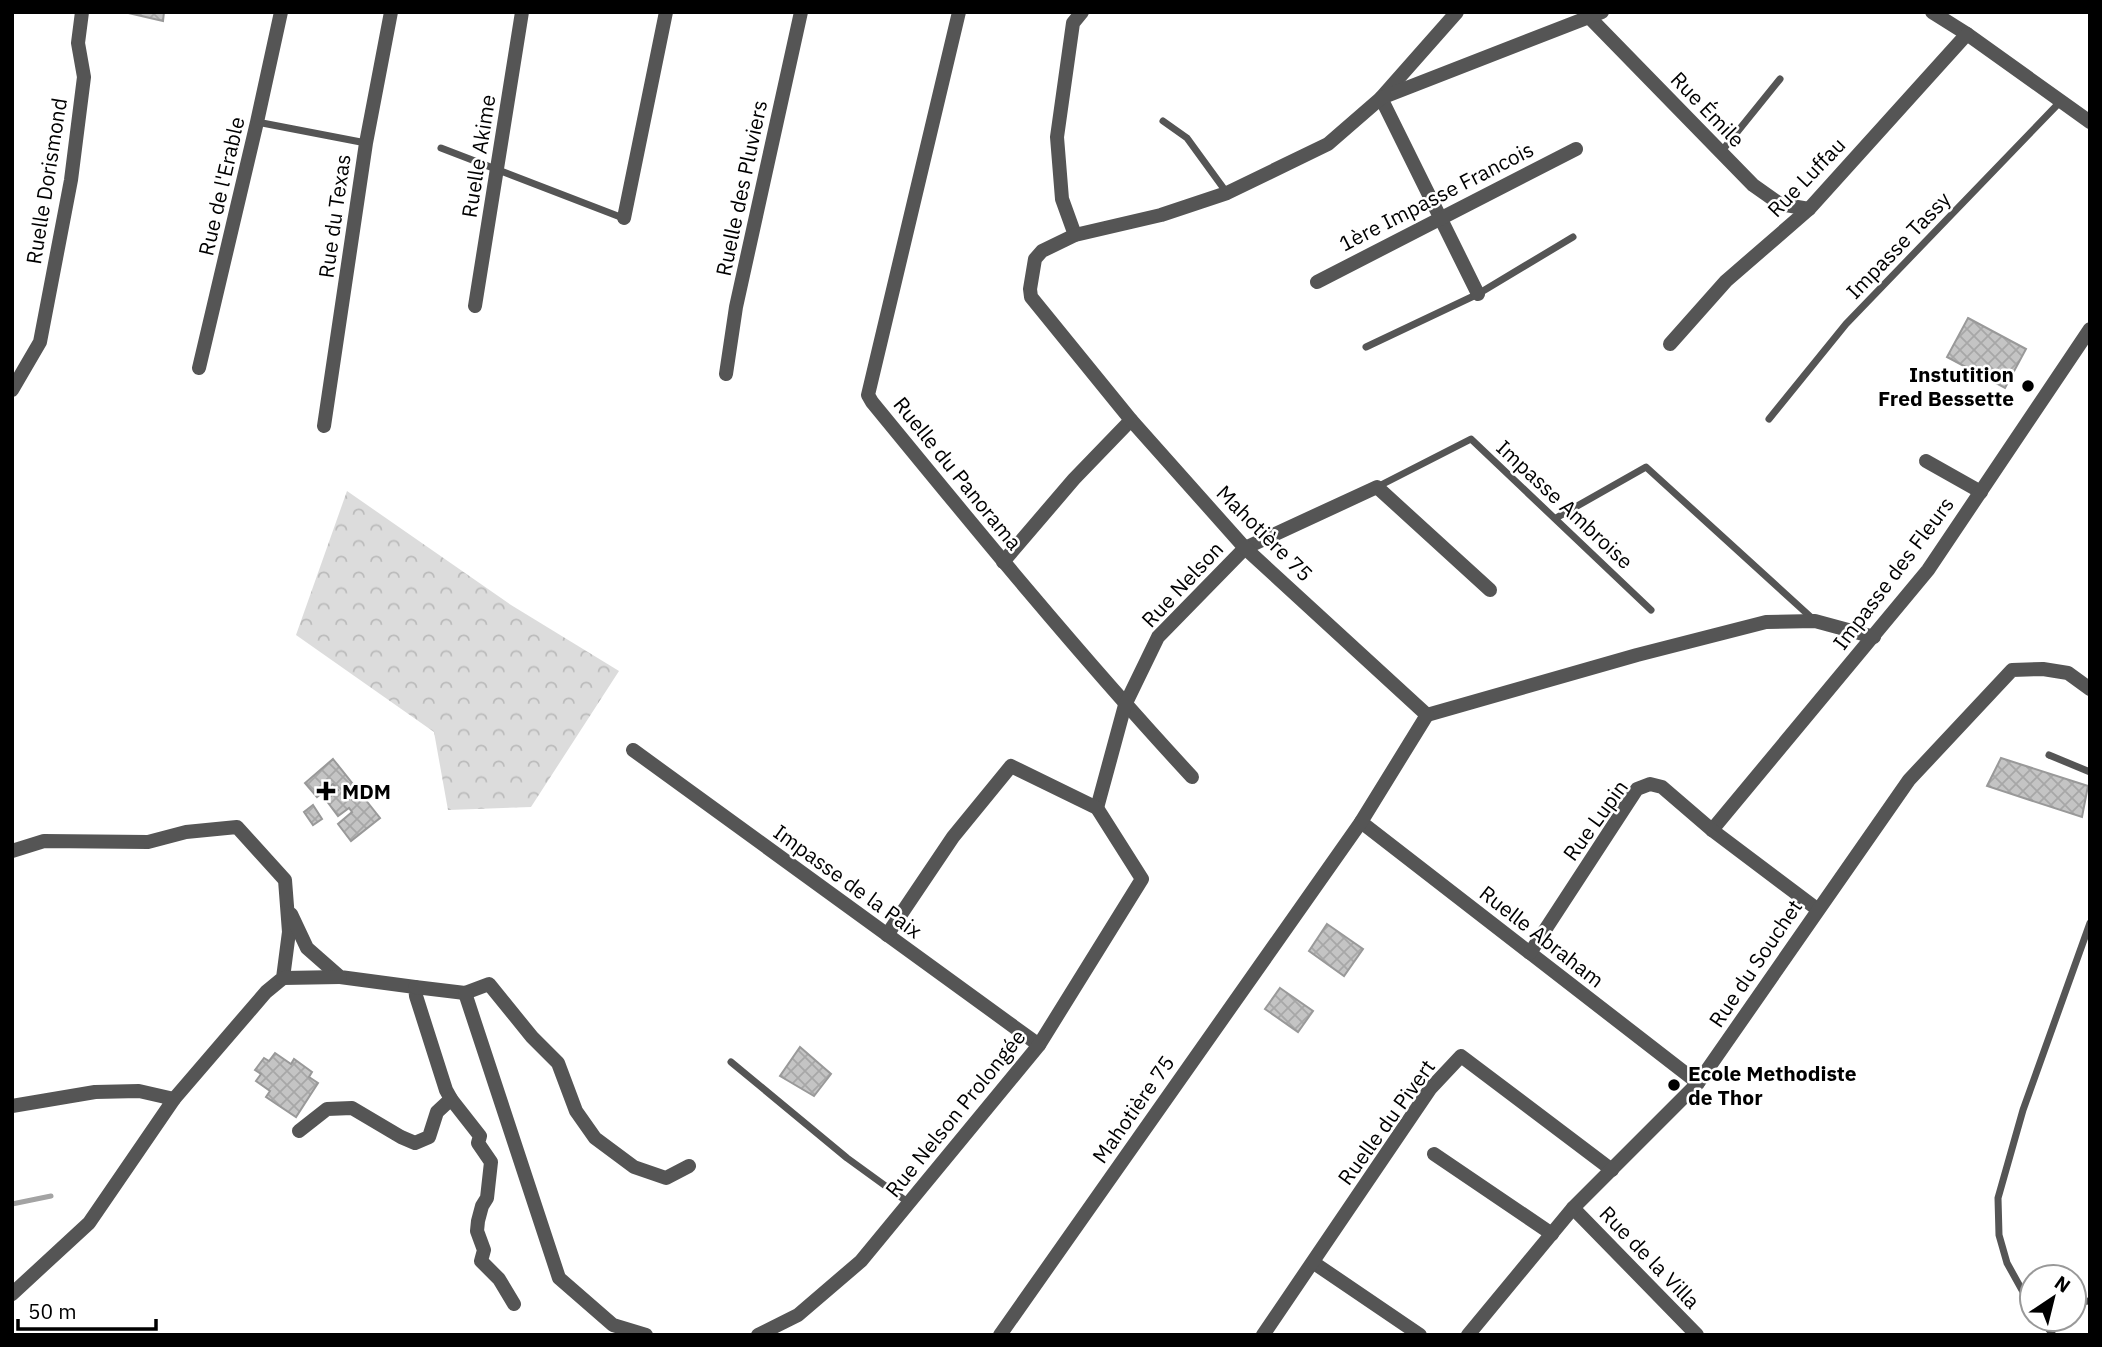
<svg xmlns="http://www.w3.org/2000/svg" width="2102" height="1347" font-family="'IBM Plex Sans',sans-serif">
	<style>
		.forest { fill: url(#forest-crowns) }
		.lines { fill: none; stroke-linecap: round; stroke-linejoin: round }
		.stream { stroke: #a3a3a3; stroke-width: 5 }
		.building { fill: url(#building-cross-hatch); stroke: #999; stroke-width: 2 }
		.service { stroke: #555; stroke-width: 7 }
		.minor { stroke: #555; stroke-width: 14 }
		.poi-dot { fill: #000; stroke: #fff; stroke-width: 2.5 }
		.labels { text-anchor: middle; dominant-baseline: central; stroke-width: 5; stroke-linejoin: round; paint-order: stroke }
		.street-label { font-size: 21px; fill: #000; stroke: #fff }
		.poi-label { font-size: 21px; font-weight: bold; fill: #000; stroke: #fff; text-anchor: start }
	</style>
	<defs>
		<pattern id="forest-crowns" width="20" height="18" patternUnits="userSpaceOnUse" patternTransform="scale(1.75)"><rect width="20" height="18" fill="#dcdcdc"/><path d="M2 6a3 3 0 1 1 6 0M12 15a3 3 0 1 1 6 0" fill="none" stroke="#bbb"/></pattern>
		<pattern id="building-cross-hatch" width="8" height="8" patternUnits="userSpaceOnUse" patternTransform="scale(1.75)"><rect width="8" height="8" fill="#c4c4c4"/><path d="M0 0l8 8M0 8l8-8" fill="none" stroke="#a7a7a7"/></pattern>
	</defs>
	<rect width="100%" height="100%" fill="#fff"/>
	<!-- forest -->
	<path class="forest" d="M347,491L511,605L619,671L531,807L448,810L434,732L296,635Z"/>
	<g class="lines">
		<!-- stream -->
		<path class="stream" d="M12,1204L51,1196"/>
	</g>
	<!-- building -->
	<g class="building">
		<path d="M124,12H164L163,21Z"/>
		<path d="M1968,318L2026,349L2005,388L1947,357Z"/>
		<path d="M2001,758L2088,786L2082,817L1987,786Z"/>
		<path d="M333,759L380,818L351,841L338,824L352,812L349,808L338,816L326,800L338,790L333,784L317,797L305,783Z"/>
		<path d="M313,805L322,819L313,825L304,812Z"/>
		<path d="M1327,924L1363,949L1344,976L1309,951Z"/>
		<path d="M1280,988L1313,1011L1298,1032L1265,1009Z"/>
		<path d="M800,1047L831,1074L814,1096L780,1076Z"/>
		<path d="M275,1053L291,1064L294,1059L312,1072L309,1077L318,1083L296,1117L266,1097L270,1091L256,1081L261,1074L255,1070L264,1058L269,1061Z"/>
	</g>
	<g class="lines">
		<!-- service -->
		<g class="service">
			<path d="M1163,121L1187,138L1227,193"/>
			<path d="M257,122L366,143"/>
			<path d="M441,148L623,218"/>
			<path d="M1721,152L1780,79"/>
			<path d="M1366,347L1478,294L1573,237"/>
			<path d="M1769,419L1846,324L2060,102"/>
			<path d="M1377,487L1471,439L1651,610"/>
			<path d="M1556,518L1646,467L1814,620"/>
			<path d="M2049,755L2090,772"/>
			<path d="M731,1062L847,1158L909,1203"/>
			<path d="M2074,1302L2090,1301"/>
			<path d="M2032,1308L2007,1263L1999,1235L1998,1198L2023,1110L2090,923"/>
			<path d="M2041,1319L2053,1335"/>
		</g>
		<!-- minor -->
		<g class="minor">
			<path d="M959,12L868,395L872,402C976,529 1080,656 1192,777"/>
			<path d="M1457,12L1381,98L1478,294"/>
			<path d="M1932,12L1967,34L2090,122"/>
			<path d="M1590,18L1753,185L1780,204L1809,209"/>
			<path d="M624,218L666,12"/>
			<path d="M1075,235L1062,199L1057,137L1073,23L1082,12"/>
			<path d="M1317,282L1576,149"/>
			<path d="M475,306L522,12"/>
			<path d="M1670,344L1726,281L1809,209L1967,34"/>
			<path d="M199,368L257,122L281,12"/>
			<path d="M726,374L736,307L801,12"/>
			<path d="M12,390L40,342L71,180L84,77L78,43L82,12"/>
			<path d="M324,426L366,143L391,12"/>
			<path d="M1926,461L1981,492"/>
			<path d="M1003,562L1074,479L1131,420"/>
			<path d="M1427,715L1637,655L1766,622L1815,621L1874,637"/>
			<path d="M633,750L1039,1045"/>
			<path d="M1097,808L1125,705L1158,637L1245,548L1377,487L1490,590"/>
			<path d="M1361,822L1698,1083"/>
			<path d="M1712,830L1928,570L2090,329"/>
			<path d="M12,851L44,841L148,842L186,832L237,827L285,880L289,932L283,978L266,992L174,1099"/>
			<path d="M291,914L307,948L340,977L415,987L416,996L446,1090L451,1099"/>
			<path d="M1530,953L1637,789L1650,784L1662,787L1712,830L1817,909"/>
			<path d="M283,978L340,977"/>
			<path d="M415,987L465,993L489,984L532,1037L558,1063L576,1111L595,1138L634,1167L666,1178L689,1166"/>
			<path d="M465,993L559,1278L613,1325L646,1335"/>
			<path d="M12,1106L95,1092L139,1091L174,1099L89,1223L12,1294"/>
			<path d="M299,1131L327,1109L352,1108L401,1137L415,1143L429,1137L437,1112L451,1099L480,1136L478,1143L491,1162L487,1198L482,1206L478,1221L477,1231L484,1250L481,1261L499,1279L514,1304"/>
			<path d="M1434,1154L1552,1234"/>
			<path d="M1573,1208L1697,1335"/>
			<path d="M1314,1263L1420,1335"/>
			<path d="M758,1335L798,1315L861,1261L1039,1045L1142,879L1097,808L1011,766L953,837L887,935"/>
			<path d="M1000,1335L1361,822L1427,715L1245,548L1131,420L1031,297L1030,289L1035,259L1042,251L1075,235L1161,215L1227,193L1328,144L1381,98L1602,12"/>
			<path d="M1263,1335L1430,1089L1461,1056L1612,1170"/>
			<path d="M1468,1335L1573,1208L1698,1083L1909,780L2012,670L2043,669L2068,673L2090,689"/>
		</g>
	</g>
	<!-- markers -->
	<g class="poi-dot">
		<circle cx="2028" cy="386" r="7"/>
		<path d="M322.5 780.5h7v7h7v7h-7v7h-7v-7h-7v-7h7z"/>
		<circle cx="1674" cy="1085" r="7"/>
	</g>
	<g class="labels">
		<!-- street labels -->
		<g class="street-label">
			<text transform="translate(1708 109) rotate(46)">Rue Émile</text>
			<text transform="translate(478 156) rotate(-81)">Ruelle Akime</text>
			<text transform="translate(1806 177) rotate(-46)">Rue Luffau</text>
			<text transform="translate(46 181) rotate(-81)">Ruelle Dorismond</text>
			<text transform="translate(221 186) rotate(-77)">Rue de l'Erable</text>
			<text transform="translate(741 188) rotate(-78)">Ruelle des Pluviers</text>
			<text transform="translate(1436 196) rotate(-27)">1ère Impasse Francois</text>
			<text transform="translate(334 216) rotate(-82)">Rue du Texas</text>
			<text transform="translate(1898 245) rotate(-46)">Impasse Tassy</text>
			<text transform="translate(958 473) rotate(51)">Ruelle du Panorama</text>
			<text transform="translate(1565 504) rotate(43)">Impasse Ambroise</text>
			<text transform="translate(1265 533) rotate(45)">Mahotière 75</text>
			<text transform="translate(1893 573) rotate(-53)">Impasse des Fleurs</text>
			<text transform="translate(1182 584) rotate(-47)">Rue Nelson</text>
			<text transform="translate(1595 820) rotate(-54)">Rue Lupin</text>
			<text transform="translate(848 881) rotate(36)">Impasse de la Paix</text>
			<text transform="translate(1542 936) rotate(38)">Ruelle Abraham</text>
			<text transform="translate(1755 963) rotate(-56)">Rue du Souchet</text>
			<text transform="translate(1133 1109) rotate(-55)">Mahotière 75</text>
			<text transform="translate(955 1113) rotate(-51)">Rue Nelson Prolongée</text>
			<text transform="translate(1386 1122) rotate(-54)">Ruelle du Pivert</text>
			<text transform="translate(1650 1257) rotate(46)">Rue de la Villa</text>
		</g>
		<!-- poi labels -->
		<g class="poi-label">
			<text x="2014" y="374" text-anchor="end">Instutition<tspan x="2014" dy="24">Fred Bessette</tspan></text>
			<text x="342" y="791">MDM</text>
			<text x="1688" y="1073">Ecole Methodiste<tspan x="1688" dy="24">de Thor</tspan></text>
		</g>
	</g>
	<!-- border -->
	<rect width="2102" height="1347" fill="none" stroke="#000000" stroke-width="28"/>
	<!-- north arrow -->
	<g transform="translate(2053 1298) rotate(35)"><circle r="33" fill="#ffffff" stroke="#999999" stroke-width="2"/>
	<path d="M0-5L12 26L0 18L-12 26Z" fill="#000000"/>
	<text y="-10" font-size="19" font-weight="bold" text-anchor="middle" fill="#000000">N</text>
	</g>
	<!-- scale -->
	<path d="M18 1319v10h138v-10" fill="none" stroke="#000000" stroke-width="3.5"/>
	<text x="28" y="1319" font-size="21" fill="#000000" stroke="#ffffff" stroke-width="5" paint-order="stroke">50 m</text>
</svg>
